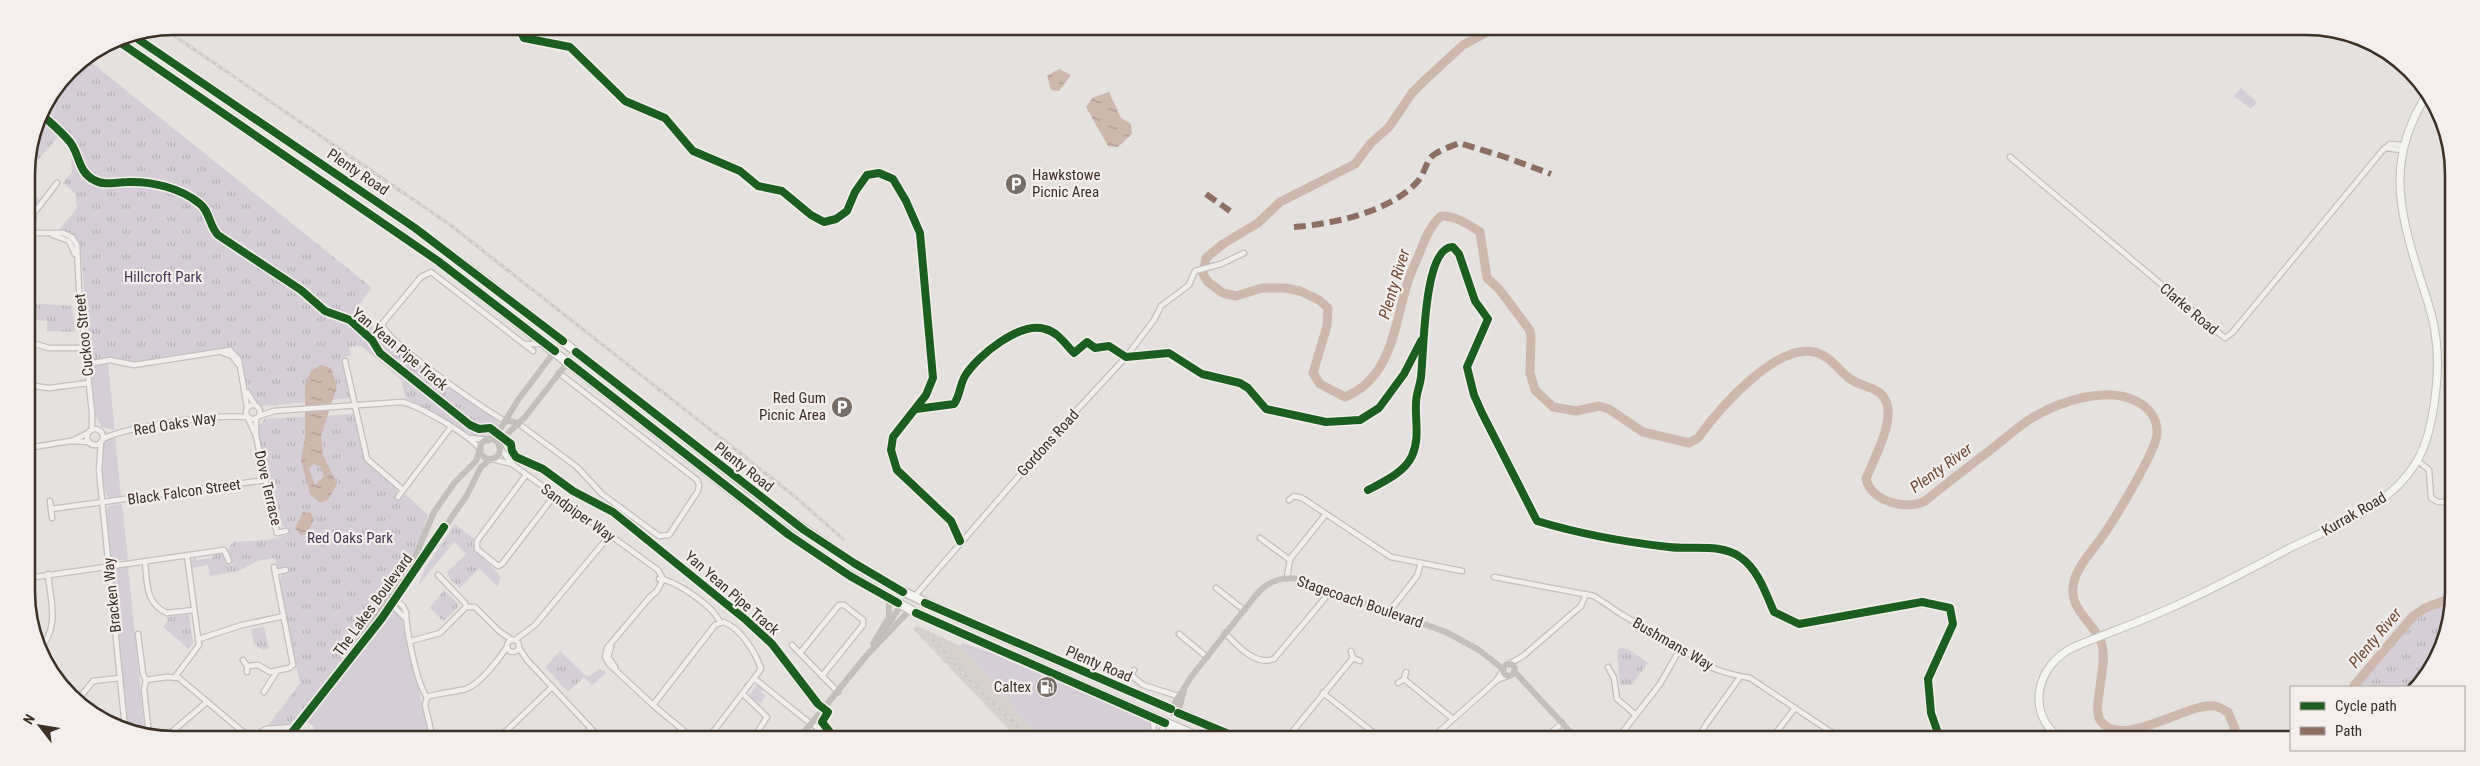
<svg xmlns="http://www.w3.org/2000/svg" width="2480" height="766" font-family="'Roboto Condensed',sans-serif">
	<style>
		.built { fill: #d7d1cd }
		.green { fill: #d5ced6 }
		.park { fill: url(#park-tufts) }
		.water { fill: url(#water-ripples); fill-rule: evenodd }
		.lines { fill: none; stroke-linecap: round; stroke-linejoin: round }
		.river { stroke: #ceb8ad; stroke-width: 9 }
		.street-casing { stroke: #c2bfbd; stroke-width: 7 }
		.primary-casing { stroke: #c1bebb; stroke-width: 9 }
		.highway-casing { stroke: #b8b4b1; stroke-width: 10 }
		.street { stroke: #f0efee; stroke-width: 4.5 }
		.secondary { stroke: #c3c0bc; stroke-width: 6 }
		.primary { stroke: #f4f4f2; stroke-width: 7 }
		.highway { stroke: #f4f4f2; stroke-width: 8 }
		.rail-casing { stroke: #ccc9c7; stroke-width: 3 }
		.rail { stroke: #f4efec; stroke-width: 1; stroke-dasharray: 4; stroke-linecap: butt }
		.quiet { stroke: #8d6e63; stroke-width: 6; stroke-dasharray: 12 6; stroke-linecap: butt }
		.cycleway-casing { stroke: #f4efec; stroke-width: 11 }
		.cycleway { stroke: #1b5e20; stroke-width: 8 }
		.labels { text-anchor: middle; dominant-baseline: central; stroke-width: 4.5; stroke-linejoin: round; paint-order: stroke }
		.street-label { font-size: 15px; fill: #3c3027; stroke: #f4efec }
		.poi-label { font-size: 15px; fill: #3c3027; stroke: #f4efec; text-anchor: end }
		.park-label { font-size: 15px; fill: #4a3557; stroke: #f4efec }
		.water-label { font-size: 16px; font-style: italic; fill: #6e4833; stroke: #f4efec }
		.rim { fill: none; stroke: #3c3027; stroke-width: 2.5 }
	</style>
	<defs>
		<pattern id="park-tufts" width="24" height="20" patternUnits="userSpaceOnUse" patternTransform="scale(1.25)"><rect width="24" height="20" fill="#d5ced6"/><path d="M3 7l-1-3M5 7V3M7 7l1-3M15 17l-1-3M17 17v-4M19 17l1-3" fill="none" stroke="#b8b1b8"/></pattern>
		<pattern id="water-ripples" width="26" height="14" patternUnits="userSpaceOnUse" patternTransform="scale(1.25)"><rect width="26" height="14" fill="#ceb8ad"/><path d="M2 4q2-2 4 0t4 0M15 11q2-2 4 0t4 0" fill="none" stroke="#a8968d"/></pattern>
	</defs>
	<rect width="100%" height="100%" fill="#e4e1de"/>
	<!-- built -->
	<path class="built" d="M917,626L961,646L1015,707L1013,711L1044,737H1016L913,629Z"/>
	<!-- green -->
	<g class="green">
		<path d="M2241,88L2257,102L2251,109L2234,96Z"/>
		<path d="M108,363L114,423V430L102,427L95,416L91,372L93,365Z"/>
		<path d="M115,436L121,498L110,499C101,494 99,456 103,446C105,441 110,438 115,436Z"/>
		<path d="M122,504L128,560H113L111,556L106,510L110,505Z"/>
		<path d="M128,566L145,735H136L128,730L112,574L116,568Z"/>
		<path d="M393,611L402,616L429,735H315L313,726L305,720L385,617Z"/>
		<path d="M962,643L988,652L1148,720L1152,722V737H1044L1013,711L1015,707L961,646Z"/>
	</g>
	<!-- park -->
	<g class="park">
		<path d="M86,58L372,288L355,311L407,355L497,420L499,425L488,437H476L417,403L406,399L401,379L361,346L349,347L351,355L341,358L352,398L263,406C238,393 250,356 230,348L132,363L111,358L94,361L91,359L80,246L72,234L59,230L77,208L75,193L63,183L72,172L71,149L59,136L27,172V165C39,120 45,86 86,58Z"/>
		<path d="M27,187L40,200L35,206L27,205Z"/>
		<path d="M27,303L72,306L75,332L47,331V321L27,319Z"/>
		<path d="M355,414L367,462L397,487V496L400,498L404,493L428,515L418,544L396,584L318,692L291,723L267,727L300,683L279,581L282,575L286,572L285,568H278L275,558L257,561L239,571L210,576L208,565L191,568V561L196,556V560L213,558V554L220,553L225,557L229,566L233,565L228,551L233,542L269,540L289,534L288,529L277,521L258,437V424L261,425L264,419Z"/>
		<path d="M455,524L474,539L473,543C477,557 493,564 500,577L498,587L479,568L460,588L450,579L447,572L466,554L454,542L417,587L426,567Z"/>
		<path d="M444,590L458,604V607L443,621L430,608Z"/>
		<path d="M2449,599C2449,640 2442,656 2416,687H2353L2413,616L2425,608Z"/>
		<path d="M189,614L193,643L189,649L163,627L167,622L168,617Z"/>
		<path d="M264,627L269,648L263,650L254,644L251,629Z"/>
		<path d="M1620,648L1628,649L1648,663L1632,685H1620L1617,651Z"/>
		<path d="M560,651L585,675L590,676L599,669L607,672L592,685L584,677L568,692L545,667Z"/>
		<path d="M757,685L763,689L761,692L766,696L760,704L749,695Z"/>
		<path d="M2232,719L2235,739H2225Z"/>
	</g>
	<!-- water -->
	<g class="water">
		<path d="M1059,69L1071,75L1059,91L1051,90L1047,76Z"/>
		<path d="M1109,92L1121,118L1131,124L1132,134L1118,147L1108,146L1086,107L1092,98Z"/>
		<path d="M321,365L331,368L337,387L321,436L323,455L337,484L328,500L320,503L310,494L301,460L305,437V385L311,371ZM313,464L321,467L324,476L315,485L309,469Z"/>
		<path d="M303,512L311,513L314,520L307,533L301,535L295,528Z"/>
	</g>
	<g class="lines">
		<!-- river -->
		<g class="river">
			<path d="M1493,29L1463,45L1424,81L1412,93L1389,127L1371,143L1355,164L1280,202L1258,223L1223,244L1206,258L1203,274L1208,282L1223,293L1236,296L1262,288H1285L1300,291L1319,300L1328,308L1327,326L1313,373L1320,384L1345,397C1390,379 1394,329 1406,288C1409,276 1415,264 1420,252C1425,239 1430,226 1441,216C1456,216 1468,224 1480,232L1487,278L1499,289L1529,329L1531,335L1530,373L1535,390L1553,407L1576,411L1599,406L1609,409L1643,432L1689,443L1698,438C1718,410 1781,336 1820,354C1833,359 1838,370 1849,378C1857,385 1871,386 1880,393C1902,412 1873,459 1866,479C1871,501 1906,511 1925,501C1943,486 1962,472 1981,457C1998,445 2014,429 2032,418C2060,401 2106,386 2136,401C2149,407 2158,419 2157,434C2156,451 2114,520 2102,537C2093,550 2080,563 2075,578C2064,609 2095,621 2102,645C2108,664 2092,707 2100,720C2120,751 2186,703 2214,706C2218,706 2224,710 2228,712L2235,729V739"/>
			<path d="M2353,687L2413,616L2425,608L2449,599"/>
		</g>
		<!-- street casing -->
		<g class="street-casing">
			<g id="street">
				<path d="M2385,148L2402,150"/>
				<path d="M2010,157L2225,338L2232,333L2382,151L2390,144L2403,145"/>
				<path d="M27,233H63L72,237L77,245L79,289L92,413V429"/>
				<path d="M31,233L34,213L57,183"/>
				<path d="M53,235L69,241L75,254"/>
				<path d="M28,342L49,348H86"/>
				<path d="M524,344H543"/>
				<path d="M221,352L232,356L238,364"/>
				<path d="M345,361L367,459L403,490"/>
				<path d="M87,364L110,360L134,365L230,350L239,360L247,407"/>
				<path d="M28,385L49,388L89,383"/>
				<path d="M247,392L255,405"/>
				<circle cx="253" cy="412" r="7"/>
				<path d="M259,416L274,411L402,402C420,406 468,434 480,449"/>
				<path d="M248,418L256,436L277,533L286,531"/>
				<path d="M505,421C484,409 386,342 382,324L421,277L431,272L533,351"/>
				<path d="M519,424L577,467L602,494L659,536L669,535L698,491L699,485L697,480L559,373"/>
				<circle cx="95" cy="437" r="8"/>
				<path d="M256,434V419"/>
				<path d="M471,438L487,440"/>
				<path d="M103,439C128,426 218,414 246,417"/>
				<path d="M72,441L88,433"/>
				<path d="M101,443L99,470L125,728"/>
				<path d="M28,448L70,441L89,442"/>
				<path d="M500,448L511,463"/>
				<path d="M492,459L512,464L658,570L663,579L657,591L649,598"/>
				<path d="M2417,460L2429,470L2431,498L2438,502H2449"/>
				<path d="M526,475L477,541V549L498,566L502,564L554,496"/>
				<path d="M398,497L451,427"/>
				<path d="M1289,500L1294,496L1302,498L1391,557L1462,571"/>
				<path d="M50,501L52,518"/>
				<path d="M51,509L266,480"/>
				<path d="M1260,538L1290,560"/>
				<path d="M145,561C147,581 145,604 167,613L194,610"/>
				<path d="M276,572L286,570"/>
				<path d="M438,575L465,603L466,607"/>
				<path d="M1494,577L1594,596L1621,614L1715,669C1726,673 1738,676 1750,678L1840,738"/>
				<path d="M29,578L224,550L229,561"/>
				<path d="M1287,578L1290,559L1326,514"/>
				<path d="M659,579C675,580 715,607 720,623"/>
				<path d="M1216,588L1244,610"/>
				<path d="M650,597L607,648L605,657L609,664L653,705L690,736"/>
				<path d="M914,597L1064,424L1126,357L1154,320L1161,306L1189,285L1195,271L1221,264L1244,253"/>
				<path d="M394,598L403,606L406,612C406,629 417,685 427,697L425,705L432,735"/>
				<path d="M390,603L406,619"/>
				<path d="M1389,612L1417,576L1421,563"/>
				<path d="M1225,633C1238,646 1255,666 1274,659L1325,598L1329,591"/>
				<path d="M138,634L143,674L146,680"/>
				<path d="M1179,634L1207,657"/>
				<path d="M199,639L242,625L284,616"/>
				<path d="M515,640L535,625L609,536"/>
				<circle cx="513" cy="646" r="6"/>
				<path d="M411,641L440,633L466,607H475L499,631L512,640"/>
				<path d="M792,645L838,692"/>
				<path d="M611,647L608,657L615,667"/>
				<path d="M519,648L527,660L598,736"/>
				<path d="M39,651C60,626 51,604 48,574"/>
				<path d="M1351,651L1353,658L1360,661"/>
				<path d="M800,653L839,605H844L863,620V625L822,676"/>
				<path d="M243,660L247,666V672"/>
				<path d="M1509,664L1523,656L1581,606L1586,594"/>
				<path d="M247,666L258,665L270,672L289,668L293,665L274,567"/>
				<path d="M1608,667L1614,678L1617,699L1636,715"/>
				<path d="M1131,675L1143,685L1178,696"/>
				<path d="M175,677L199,645L187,555"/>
				<path d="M755,679L811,724"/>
				<path d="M1127,679L1134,670"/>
				<path d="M1404,679L1453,719"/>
				<path d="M146,680L167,677L179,678L243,732L250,735"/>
				<path d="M146,680L144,689L149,735"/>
				<path d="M1497,680L1508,676"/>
				<path d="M1398,683L1404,679L1406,672"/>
				<path d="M264,692L277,671"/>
				<path d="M1323,693L1379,737"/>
				<path d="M743,694L767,717L755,736"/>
				<path d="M427,697C440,693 453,692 466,689C480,684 499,659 507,647"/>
				<path d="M77,701L93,681L120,678"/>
				<path d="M653,705L715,625L723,622C740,627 756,653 761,669L710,736"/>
				<path d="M1153,717L1154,737"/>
				<path d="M812,723L825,736"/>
				<path d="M168,735L207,702"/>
				<path d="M256,735L266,729L292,727"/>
				<path d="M501,736L552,687"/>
				<path d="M583,736L591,729"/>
				<path d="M1700,736L1705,726L1740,677"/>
				<path d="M1159,737L1165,723"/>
				<path d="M1165,737L1171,726"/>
				<path d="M1169,737H1189"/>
				<path d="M1288,737L1353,658"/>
				<path d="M1432,738L1496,681L1503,670"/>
				<path d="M1545,738L1562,723"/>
				<path d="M1618,738L1660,684L1680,649"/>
				<path d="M1772,738L1795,708"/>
			</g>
		</g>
		<!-- primary casing -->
		<g class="primary-casing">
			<path id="primary" d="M2061,739C2024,713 2037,664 2074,647C2105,634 2137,623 2168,609C2210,591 2250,569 2290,548C2335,526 2390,507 2417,461C2435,430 2441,367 2435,332C2432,310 2423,289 2417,268C2397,203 2388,154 2428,93"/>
		</g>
		<!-- highway casing -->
		<g class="highway-casing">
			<g id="highway">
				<path d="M132,35L415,228L490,284L770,505L854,563L900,590L967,622L1236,737"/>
				<path d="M115,39L438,261L744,501L833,565L916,613L1199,737"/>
			</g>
		</g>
		<!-- street -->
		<use href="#street" class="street"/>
		<!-- secondary -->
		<g class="secondary">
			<path d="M505,421L515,422L519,424"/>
			<circle cx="490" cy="449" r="10"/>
			<path d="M488,440L497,434L518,400L555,351"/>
			<path d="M500,448L503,438L525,417L568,362"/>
			<path d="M882,634L901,605"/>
			<path d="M873,644L889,617V599"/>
			<circle cx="1509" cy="670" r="6"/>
			<path d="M340,667L409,571L434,512L455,482L476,461L480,450"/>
			<path d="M1514,671L1576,738"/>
			<path d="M1171,709L1191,677L1256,595C1267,582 1282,576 1298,579L1446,632L1479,650L1503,669"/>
			<path d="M1178,713L1184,690"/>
			<path d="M290,735L382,618L467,495L481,467L491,459"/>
			<path d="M801,736L867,655L910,610"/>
		</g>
		<!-- primary -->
		<use href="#primary" class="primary"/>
		<!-- highway -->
		<use href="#highway" class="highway"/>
		<!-- rail casing -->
		<g class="rail-casing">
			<g id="rail">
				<path d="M163,28L449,224L792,494L843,539"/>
				<path d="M929,636L976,687L1029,737"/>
			</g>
		</g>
		<!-- rail -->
		<use href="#rail" class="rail"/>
		<!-- quiet -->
		<g class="quiet">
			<path d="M1206,194L1230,211"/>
			<path d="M1294,227C1333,224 1391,212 1418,181C1423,175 1425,167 1429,160C1433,152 1450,147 1459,143L1505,157L1551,174"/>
		</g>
		<!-- cycleway casing -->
		<g class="cycleway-casing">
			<g id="cycleway">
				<path d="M518,27L524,38L570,47L625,101L665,118L693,151L740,171L758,186L782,191L811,215L824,222L836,219L847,211L855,192L867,175L879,173L893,179L906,201L920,233L933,378L926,395L893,437L891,450L897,470L951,521L960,541"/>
				<path d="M132,35L415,228L563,341"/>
				<path d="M115,39L438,261L555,351"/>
				<path d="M40,113C50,122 62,132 70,142C80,155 78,172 94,180C104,186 116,182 127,182C152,181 180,188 199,203C210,211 209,226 218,235L301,290L325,311L350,320L372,340L380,353L470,425L479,429L490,428L511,444L512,451L516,457L543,469L573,491L613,512L746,620L772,644L818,704L828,712L822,722L833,736"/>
				<path d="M576,352L804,530L854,563L903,592"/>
				<path d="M568,362L789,535L850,576L898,603"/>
				<path d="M916,409L954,404C960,396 960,384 965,376C977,356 1020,321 1045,329C1058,332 1065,344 1074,353L1087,342L1095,348L1109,346L1126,357L1169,353L1202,374L1240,383L1248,388L1266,409L1326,422L1360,420L1379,408L1404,374L1421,341"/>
				<path d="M1368,490C1383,482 1404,473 1412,456C1420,438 1415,421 1416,403C1416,394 1420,386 1421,377C1424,354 1423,246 1453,247L1459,254L1475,301L1488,319L1467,367L1474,395L1482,413L1537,521C1580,534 1624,542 1669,547C1692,550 1720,543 1740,557C1758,569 1766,594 1774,612L1799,624L1922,602L1950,608L1953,624L1928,679L1931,713L1940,739"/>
				<path d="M925,603L1171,709"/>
				<path d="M916,613L1165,723"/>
				<path d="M1178,713L1236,737"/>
				<path d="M290,735L382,618L444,527"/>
			</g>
		</g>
		<!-- cycleway -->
		<use href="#cycleway" class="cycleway"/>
	</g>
	<!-- icons -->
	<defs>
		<g id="parking-disc" transform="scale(1.125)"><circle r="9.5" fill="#776e67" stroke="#f4efec"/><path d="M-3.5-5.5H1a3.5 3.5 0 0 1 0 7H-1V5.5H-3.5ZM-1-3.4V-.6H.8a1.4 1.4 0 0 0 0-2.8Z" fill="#fff"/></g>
		<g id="fuel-disc" transform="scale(1.125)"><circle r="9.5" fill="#776e67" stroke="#f4efec"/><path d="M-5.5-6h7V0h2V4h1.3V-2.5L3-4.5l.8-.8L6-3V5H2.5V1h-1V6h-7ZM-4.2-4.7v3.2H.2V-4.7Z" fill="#fff"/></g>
	</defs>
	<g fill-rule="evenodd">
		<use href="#parking-disc" x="1016" y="184"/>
		<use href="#parking-disc" x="842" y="407"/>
		<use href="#fuel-disc" x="1047" y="687"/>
	</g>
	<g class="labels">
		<!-- street labels -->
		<g class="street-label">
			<text transform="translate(358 172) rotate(34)">Plenty Road</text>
			<text transform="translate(2189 309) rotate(40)">Clarke Road</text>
			<text transform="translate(84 335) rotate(-96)">Cuckoo Street</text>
			<text transform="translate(400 349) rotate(40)">Yan Yean Pipe Track</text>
			<text transform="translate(175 424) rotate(-9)">Red Oaks Way</text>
			<text transform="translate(1048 443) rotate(-48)">Gordons Road</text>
			<text transform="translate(744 467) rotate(38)">Plenty Road</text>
			<text transform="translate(268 488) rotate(77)">Dove Terrace</text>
			<text transform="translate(184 492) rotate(-8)">Black Falcon Street</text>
			<text transform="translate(578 513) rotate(36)">Sandpiper Way</text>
			<text transform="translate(2354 514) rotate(-30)">Kurrak Road</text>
			<text transform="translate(732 593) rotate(41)">Yan Yean Pipe Track</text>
			<text transform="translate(112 595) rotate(-96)">Bracken Way</text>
			<text transform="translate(1360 602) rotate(19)">Stagecoach Boulevard</text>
			<text transform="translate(373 605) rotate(-54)">The Lakes Boulevard</text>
			<text transform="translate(1673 644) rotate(30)">Bushmans Way</text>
			<text transform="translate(1099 664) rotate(23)">Plenty Road</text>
		</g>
		<!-- poi labels -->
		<g class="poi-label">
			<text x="1032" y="175" text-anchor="start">Hawkstowe<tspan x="1032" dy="17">Picnic Area</tspan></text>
			<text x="826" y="398">Red Gum<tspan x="826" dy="17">Picnic Area</tspan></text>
			<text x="1031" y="687">Caltex</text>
		</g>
		<!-- park labels -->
		<g class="park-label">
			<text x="163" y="277">Hillcroft Park</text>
			<text x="350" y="538">Red Oaks Park</text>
		</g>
		<!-- water labels -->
		<g class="water-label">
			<text transform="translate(1394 284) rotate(-73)">Plenty River</text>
			<text transform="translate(1941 468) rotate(-36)">Plenty River</text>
			<text transform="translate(2375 638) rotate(-50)">Plenty River</text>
		</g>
	</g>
	<!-- crop -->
	<path d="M0 0H2480V766H0ZM174 35H2306A139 139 0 0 1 2445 174V592A139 139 0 0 1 2306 731H174A139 139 0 0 1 35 592V174A139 139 0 0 1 174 35Z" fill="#f4efec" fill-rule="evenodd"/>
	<path class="rim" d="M174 35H2306A139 139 0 0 1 2445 174V592A139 139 0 0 1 2306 731H174A139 139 0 0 1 35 592V174A139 139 0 0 1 174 35Z"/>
	<!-- legend -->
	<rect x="2290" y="686" width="175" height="65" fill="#f4efec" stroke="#aaa39d"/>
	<rect x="2300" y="702" width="25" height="8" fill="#1b5e20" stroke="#aaa39d"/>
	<text x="2335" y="711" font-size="15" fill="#3c3027">Cycle path</text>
	<rect x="2300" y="727" width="25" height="8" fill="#8d6e63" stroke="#aaa39d"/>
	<text x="2335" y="736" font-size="15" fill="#3c3027">Path</text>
	<!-- north arrow -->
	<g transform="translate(40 726) rotate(301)" stroke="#f4efec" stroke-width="4" paint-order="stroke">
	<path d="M0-4L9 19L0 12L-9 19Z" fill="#3c3027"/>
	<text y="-8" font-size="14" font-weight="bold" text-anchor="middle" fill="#3c3027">N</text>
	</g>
</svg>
